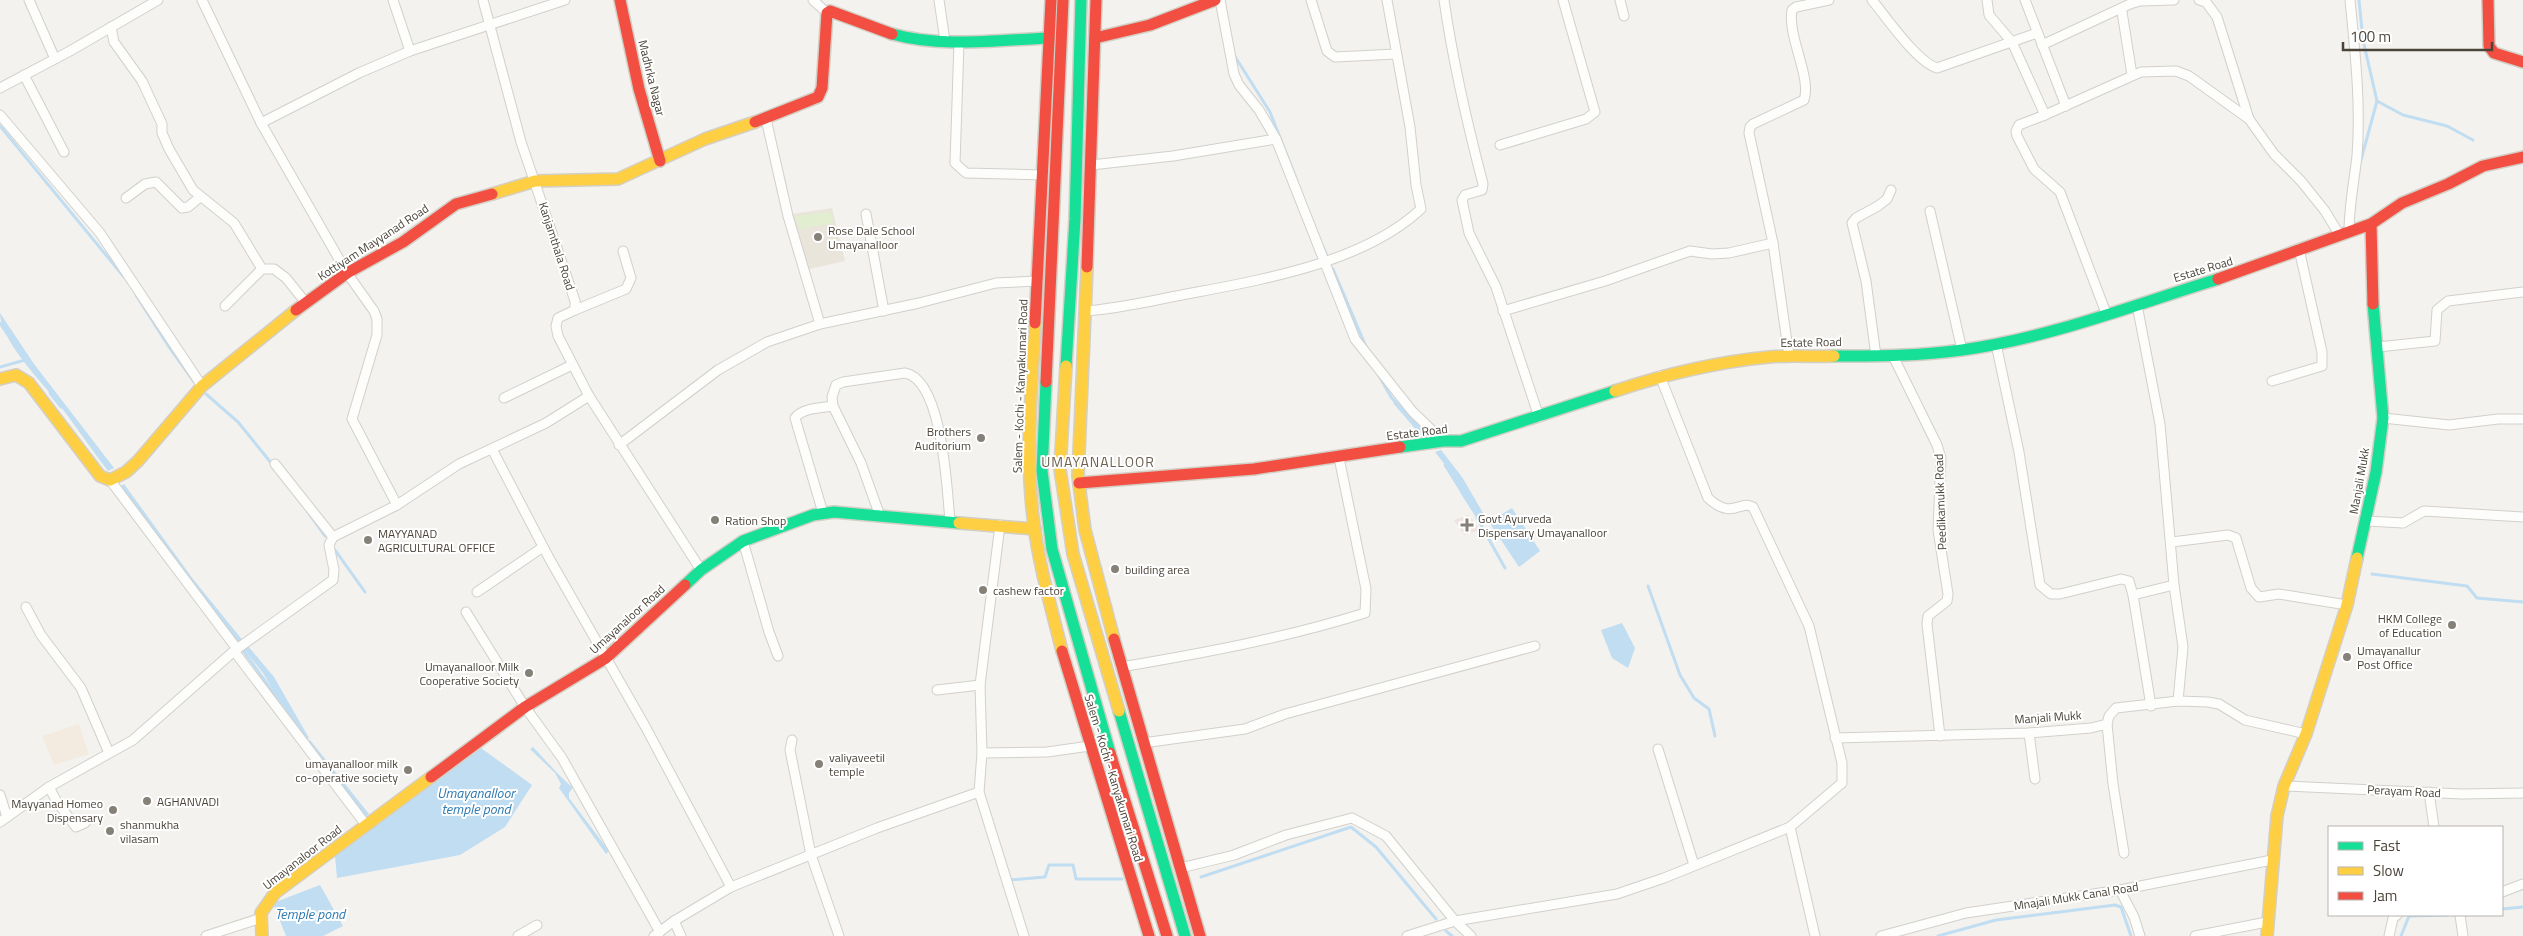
<svg xmlns="http://www.w3.org/2000/svg" width="2523" height="936" font-family="'Titillium Web',sans-serif">
	<style>
		.commercial { fill: #f3ebdf }
		.education { fill: #eae5da }
		.medical { fill: #eee3df }
		.green { fill: #e1eecf }
		.water { fill: #c0ddf1 }
		.lines { fill: none; stroke-linecap: round; stroke-linejoin: round }
		.stream { stroke: #c0ddf1; stroke-width: 3 }
		.street-casing { stroke: #d2d0cb; stroke-width: 11 }
		.fast-casing { stroke: #d3cfc5; stroke-width: 14 }
		.slow-casing { stroke: #d3cfc5; stroke-width: 14 }
		.jam-casing { stroke: #d3cfc5; stroke-width: 14 }
		.street { stroke: #fdfdfc; stroke-width: 9 }
		.fast { stroke: #16e098; stroke-width: 11 }
		.slow { stroke: #ffcf43; stroke-width: 11 }
		.jam { stroke: #f24e42; stroke-width: 11 }
		.poi-dot { fill: #868178; stroke: #fff; stroke-width: 2 }
		.labels { text-anchor: middle; dominant-baseline: central; stroke-width: 4; stroke-linejoin: round; paint-order: stroke }
		.street-label { font-size: 12px; fill: #4b4439; stroke: #fff }
		.poi-label { font-size: 12px; fill: #4b4439; stroke: #fff; text-anchor: start }
		.neighbourhood-label { font-size: 14px; letter-spacing: 1px; fill: #6e6250; stroke: #fff }
		.water-label { font-size: 14px; font-style: italic; fill: #2e7ab2; stroke: #fff }
	</style>
	<rect width="100%" height="100%" fill="#f4f2ee"/>
	<!-- commercial -->
	<path class="commercial" d="M79,724L89,754L54,765L42,736Z"/>
	<!-- education -->
	<path class="education" d="M832,208L845,261L805,270L792,214Z"/>
	<!-- medical -->
	<path class="medical" d="M1469,515L1480,530L1464,535L1454,520Z"/>
	<!-- green -->
	<path class="green" d="M830,212L833,223L799,229L796,216Z"/>
	<!-- water -->
	<g class="water">
		<path d="M0,313L34,364L114,468L108,471C91,449 75,425 58,403C41,381 0,340 0,313Z"/>
		<path d="M1396,401L1435,438L1424,439L1393,403Z"/>
		<path d="M1441,450L1462,477L1486,518L1479,522L1461,494L1453,475L1435,452Z"/>
		<path d="M124,484L193,579L244,642L239,645L118,488Z"/>
		<path d="M1512,508L1540,551L1519,567L1489,522Z"/>
		<path d="M1622,623L1635,648L1628,668L1612,658L1601,630Z"/>
		<path d="M248,646L274,677L309,738L304,742L263,673L243,648Z"/>
		<path d="M310,740L369,814L365,817L306,744Z"/>
		<path d="M533,747C541,755 566,784 573,787L569,793V798L609,851L606,854L559,788L561,784L555,773L530,749Z"/>
		<path d="M481,748L532,785L505,827L460,855L337,878L335,856Z"/>
		<path d="M320,885L343,926L323,936H286L273,903Z"/>
	</g>
	<g class="lines">
		<!-- stream -->
		<g class="stream">
			<path d="M2359,0L2363,40L2377,101L2361,160"/>
			<path d="M1234,55L1270,112L1297,181"/>
			<path d="M2377,101L2403,115L2447,126L2473,140"/>
			<path d="M0,126L124,277"/>
			<path d="M1322,245L1328,258"/>
			<path d="M1333,269L1367,349"/>
			<path d="M136,295L169,347L194,382"/>
			<path d="M0,323L8,335"/>
			<path d="M0,367L25,360"/>
			<path d="M1378,374L1391,397L1398,405"/>
			<path d="M50,393L61,407"/>
			<path d="M206,394L238,422L272,464"/>
			<path d="M1445,465L1460,489"/>
			<path d="M310,515L325,536"/>
			<path d="M1477,518L1505,568"/>
			<path d="M335,550L365,592"/>
			<path d="M2372,574L2467,586L2477,598L2523,602"/>
			<path d="M1648,586L1680,675L1694,698L1709,709L1715,736"/>
			<path d="M242,649L281,703"/>
			<path d="M1201,877L1351,827L1376,847L1436,919"/>
			<path d="M1009,880L1045,877L1049,865H1073L1076,879H1122"/>
			<path d="M2502,909L2523,907"/>
			<path d="M1446,931L1452,936"/>
			<path d="M1938,936L1996,920L2115,905L2121,907L2131,936"/>
			<path d="M2401,936L2409,916L2448,915"/>
		</g>
		<!-- street casing -->
		<g class="street-casing">
			<g id="street">
				<path d="M29,0L55,59"/>
				<path d="M202,0L261,123L347,273L374,311L377,319V335L352,419L397,505"/>
				<path d="M393,0L410,51"/>
				<path d="M483,0L521,142L575,301V310L558,318L556,326L558,336L589,396L701,570"/>
				<path d="M813,0L827,13"/>
				<path d="M939,0L945,41"/>
				<path d="M1220,0L1234,74L1239,85L1259,110L1276,139L1355,339L1412,411L1443,441"/>
				<path d="M1311,0L1327,51L1335,57L1396,54"/>
				<path d="M1444,0C1453,62 1467,123 1483,184L1482,190L1465,195L1462,200L1469,233L1496,287L1539,417"/>
				<path d="M1620,0L1624,16"/>
				<path d="M1872,0C1887,18 1916,61 1937,68L2037,33"/>
				<path d="M1987,0L1989,15L2012,42L2045,115L2019,125L2016,131L2017,136L2034,169L2060,192L2106,313"/>
				<path d="M2025,0L2066,106"/>
				<path d="M2199,0L2206,2L2217,17L2249,119"/>
				<path d="M2122,12L2132,75"/>
				<path d="M111,27L114,42L142,81L162,124V133L169,149L193,190L234,223L262,269H274L286,278L306,303"/>
				<path d="M959,42L955,163L966,173L1043,175"/>
				<path d="M2042,45L2130,4L2140,1L2174,0"/>
				<path d="M24,75L64,152"/>
				<path d="M0,88L70,51L158,0"/>
				<path d="M0,115L100,233L202,386"/>
				<path d="M2045,115L2141,72L2176,71L2189,76L2249,119L2274,154L2301,181L2325,211L2339,234"/>
				<path d="M766,119L788,216L820,324"/>
				<path d="M261,123L359,73L410,51L565,0"/>
				<path d="M1500,145L1586,119L1595,112L1563,0"/>
				<path d="M1091,165L1173,156L1276,139"/>
				<path d="M126,198L145,184L156,182L182,208L188,207L200,197"/>
				<path d="M1930,211L1962,350"/>
				<path d="M866,214L884,311"/>
				<path d="M2349,232C2349,206 2354,182 2357,156C2361,104 2355,52 2350,0"/>
				<path d="M225,306L262,269"/>
				<path d="M575,310L626,289L631,278L623,251"/>
				<path d="M1085,311C1117,309 1150,301 1182,295C1259,280 1362,264 1421,209L1416,185L1410,127L1387,0"/>
				<path d="M1503,311L1605,281L1690,251L1712,254L1729,253L1773,243"/>
				<path d="M1996,344L2019,452L2040,585L2051,594H2060L2121,579L2129,581L2133,595L2151,706"/>
				<path d="M2378,347L2435,341L2437,310L2448,301L2523,292"/>
				<path d="M1789,356L1773,243L1749,133L1750,127L1753,124L1804,100C1812,78 1787,36 1792,10L1796,7L1829,0"/>
				<path d="M1876,356L1866,281L1852,223L1856,218L1878,206L1887,199L1891,190"/>
				<path d="M1893,356L1937,445L1941,458L1938,530L1948,594L1947,601L1928,616L1927,624L1940,736"/>
				<path d="M2272,381L2322,366V352L2299,249"/>
				<path d="M504,398L572,365"/>
				<path d="M2383,418L2449,425L2498,419H2523"/>
				<path d="M619,445L718,370L767,342L820,324L919,303L996,283L1038,281"/>
				<path d="M492,449L549,558L645,726L731,887"/>
				<path d="M275,464L333,537"/>
				<path d="M110,480L237,649"/>
				<path d="M823,513L795,418C802,408 821,408 833,406"/>
				<path d="M880,516L861,463L833,406L832,397L836,385L843,382L905,373C943,380 947,491 950,521"/>
				<path d="M2367,521L2403,523L2424,511L2523,517"/>
				<path d="M1000,525L980,685L982,753L979,792L1024,936"/>
				<path d="M743,541L769,632L778,656"/>
				<path d="M2172,542L2228,535L2236,538L2251,588L2259,597L2279,594L2347,605"/>
				<path d="M2174,585L2183,647L2178,701"/>
				<path d="M477,592L543,547"/>
				<path d="M2133,595L2174,585L2160,424L2137,305"/>
				<path d="M26,607L41,635L81,688L109,753"/>
				<path d="M466,612L525,707L562,758L660,932"/>
				<path d="M234,651L366,825"/>
				<path d="M1121,667C1204,653 1285,638 1365,613L1366,589L1339,458"/>
				<path d="M937,690L980,685"/>
				<path d="M2107,724L2113,784L2124,853"/>
				<path d="M2029,733L2035,779"/>
				<path d="M1835,738L2029,733L2091,728L2107,724L2109,716L2116,708L2178,701L2208,702L2219,704L2245,720L2306,734"/>
				<path d="M792,740L790,750L811,855L839,936"/>
				<path d="M1143,743L1245,729L1285,714L1535,646"/>
				<path d="M1658,749L1694,865"/>
				<path d="M982,753L1047,752L1090,746"/>
				<path d="M2284,786L2462,794L2523,793"/>
				<path d="M49,787L57,802L76,827L85,823"/>
				<path d="M2429,792L2434,827"/>
				<path d="M0,795L7,817"/>
				<path d="M0,822L49,787L133,740L234,651L333,580L334,570L329,545L333,537L397,505L459,464L546,423L589,396"/>
				<path d="M1790,827L1815,936"/>
				<path d="M1180,868L1234,855L1286,835L1352,818L1386,836L1455,921L1471,936"/>
				<path d="M2120,890L2134,917L2140,936"/>
				<path d="M2502,892L2523,884"/>
				<path d="M2460,915L2463,936"/>
				<path d="M674,921L731,887L877,828L979,792"/>
				<path d="M206,936L258,919"/>
				<path d="M518,936L537,925"/>
				<path d="M654,936L674,921L681,936"/>
				<path d="M1407,936L1455,921L1617,894L1664,878L1790,827L1842,783V763L1809,626L1753,507C1740,499 1733,521 1708,498L1660,376"/>
				<path d="M1881,936L1966,913L2120,890L2272,860"/>
				<path d="M2195,936L2267,922"/>
				<path d="M2389,936L2393,918L2397,915"/>
			</g>
		</g>
		<!-- fast casing -->
		<g class="fast-casing">
			<g id="fast">
				<path d="M892,34C943,48 997,40 1049,38"/>
				<path d="M1834,356C1877,356 1920,356 1962,350C2049,338 2134,305 2218,279"/>
				<path d="M1066,366L1075,219L1081,0"/>
				<path d="M1046,382L1042,471L1052,549L1110,753"/>
				<path d="M1400,447L1443,441H1461L1615,391"/>
				<path d="M2357,558L2376,472L2383,418L2373,304"/>
				<path d="M685,585L701,570L743,541L813,515L834,512L959,523"/>
				<path d="M1119,711L1185,936"/>
			</g>
		</g>
		<!-- slow casing -->
		<g class="slow-casing">
			<g id="slow">
				<path d="M492,194L535,181L618,179L705,139L755,122"/>
				<path d="M1087,267L1078,476L1085,530L1114,639"/>
				<path d="M1035,323C1032,387 1025,452 1033,517C1038,562 1051,607 1062,651"/>
				<path d="M1066,366L1060,469L1073,554L1119,711"/>
				<path d="M0,379L16,375L29,383L100,476L110,480L126,472L138,461L202,386L296,310"/>
				<path d="M1615,391C1666,374 1716,362 1769,357C1790,355 1812,357 1834,356"/>
				<path d="M959,523L1035,529"/>
				<path d="M262,936L261,913L275,893L431,777"/>
				<path d="M2267,936L2277,816L2284,786L2306,734L2347,605L2357,558"/>
			</g>
		</g>
		<!-- jam casing -->
		<g class="jam-casing">
			<g id="jam">
				<path d="M620,0L639,89L660,161"/>
				<path d="M2488,0L2489,46L2494,53L2523,62"/>
				<path d="M1095,38L1150,25L1215,0"/>
				<path d="M755,122L818,97L822,88L827,13L830,11L892,34"/>
				<path d="M2371,224L2373,304"/>
				<path d="M1087,267L1096,0"/>
				<path d="M2218,279L2371,224L2402,203L2448,184L2483,166L2523,157"/>
				<path d="M296,310L347,273L403,242L456,204L492,194"/>
				<path d="M1035,323L1051,0"/>
				<path d="M1046,382L1063,0"/>
				<path d="M1079,483L1254,469L1400,447"/>
				<path d="M1114,639L1200,936"/>
				<path d="M1062,651L1149,936"/>
				<path d="M1110,753L1167,936"/>
				<path d="M431,777L525,707L606,658L685,585"/>
			</g>
		</g>
		<!-- street -->
		<use href="#street" class="street"/>
		<!-- fast -->
		<use href="#fast" class="fast"/>
		<!-- slow -->
		<use href="#slow" class="slow"/>
		<!-- jam -->
		<use href="#jam" class="jam"/>
	</g>
	<!-- markers -->
	<g class="poi-dot">
		<circle cx="818" cy="237" r="5"/>
		<circle cx="981" cy="438" r="5"/>
		<circle cx="715" cy="520" r="5"/>
		<path d="M1464.5 517.5h5v5h5v5h-5v5h-5v-5h-5v-5h5z"/>
		<circle cx="368" cy="540" r="5"/>
		<circle cx="1115" cy="569" r="5"/>
		<circle cx="983" cy="590" r="5"/>
		<circle cx="2452" cy="625" r="5"/>
		<circle cx="2347" cy="657" r="5"/>
		<circle cx="529" cy="673" r="5"/>
		<circle cx="819" cy="764" r="5"/>
		<circle cx="408" cy="770" r="5"/>
		<circle cx="147" cy="801" r="5"/>
		<circle cx="113" cy="810" r="5"/>
		<circle cx="110" cy="831" r="5"/>
	</g>
	<g class="labels">
		<!-- street labels -->
		<g class="street-label">
			<text transform="translate(652 78) rotate(76)">Madhrka Nagar</text>
			<text transform="translate(373 242) rotate(-33)">Kottiyam Mayyanad Road</text>
			<text transform="translate(557 246) rotate(72)">Kanjamthala Road</text>
			<text transform="translate(2203 269) rotate(-17)">Estate Road</text>
			<text transform="translate(1811 342) rotate(-1)">Estate Road</text>
			<text transform="translate(1020 386) rotate(-88)">Salem - Kochi - Kanyakumari Road</text>
			<text transform="translate(1417 432) rotate(-7)">Estate Road</text>
			<text transform="translate(2359 481) rotate(-80)">Manjali Mukk</text>
			<text transform="translate(1940 502) rotate(-92)">Peedikamukk Road</text>
			<text transform="translate(627 619) rotate(-42)">Umayanaloor Road</text>
			<text transform="translate(2048 717) rotate(-4)">Manjali Mukk</text>
			<text transform="translate(1114 778) rotate(73)">Salem - Kochi - Kanyakumari Road</text>
			<text transform="translate(2404 791) rotate(3)">Perayam Road</text>
			<text transform="translate(302 857) rotate(-38)">Umayanaloor Road</text>
			<text transform="translate(2076 896) rotate(-9)">Mnajali Mukk Canal Road</text>
		</g>
		<!-- poi labels -->
		<g class="poi-label">
			<text x="828" y="230">Rose Dale School<tspan x="828" dy="14">Umayanalloor</tspan></text>
			<text x="971" y="431" text-anchor="end">Brothers<tspan x="971" dy="14">Auditorium</tspan></text>
			<text x="1478" y="518">Govt Ayurveda<tspan x="1478" dy="14">Dispensary Umayanalloor</tspan></text>
			<text x="725" y="520">Ration Shop</text>
			<text x="378" y="533">MAYYANAD<tspan x="378" dy="14">AGRICULTURAL OFFICE</tspan></text>
			<text x="1125" y="569">building area</text>
			<text x="993" y="590">cashew factor</text>
			<text x="2442" y="618" text-anchor="end">HKM College<tspan x="2442" dy="14">of Education</tspan></text>
			<text x="2357" y="650">Umayanallur<tspan x="2357" dy="14">Post Office</tspan></text>
			<text x="519" y="666" text-anchor="end">Umayanalloor Milk<tspan x="519" dy="14">Cooperative Society</tspan></text>
			<text x="829" y="757">valiyaveetil<tspan x="829" dy="14">temple</tspan></text>
			<text x="398" y="763" text-anchor="end">umayanalloor milk<tspan x="398" dy="14">co-operative society</tspan></text>
			<text x="157" y="801">AGHANVADI</text>
			<text x="103" y="803" text-anchor="end">Mayyanad Homeo<tspan x="103" dy="14">Dispensary</tspan></text>
			<text x="120" y="824">shanmukha<tspan x="120" dy="14">vilasam</tspan></text>
		</g>
		<!-- neighbourhood labels -->
		<g class="neighbourhood-label">
			<text x="1098" y="461">UMAYANALLOOR</text>
		</g>
		<!-- water labels -->
		<g class="water-label">
			<text x="476" y="792">Umayanalloor<tspan x="476" dy="16">temple pond</tspan></text>
			<text x="310" y="913">Temple pond</text>
		</g>
	</g>
	<!-- legend -->
	<rect x="2328" y="826" width="175" height="90" fill="#ffffff" stroke="#b7b4b0"/>
	<rect x="2338" y="842" width="25" height="8" fill="#16e098" stroke="#b7b4b0"/>
	<text x="2373" y="851" font-size="15" fill="#4b4439">Fast</text>
	<rect x="2338" y="867" width="25" height="8" fill="#ffcf43" stroke="#b7b4b0"/>
	<text x="2373" y="876" font-size="15" fill="#4b4439">Slow</text>
	<rect x="2338" y="892" width="25" height="8" fill="#f24e42" stroke="#b7b4b0"/>
	<text x="2373" y="901" font-size="15" fill="#4b4439">Jam</text>
	<!-- scale -->
	<path d="M2343 42v8h149v-8" fill="none" stroke="#4b4439" stroke-width="2.5"/>
	<text x="2350" y="42" font-size="15" fill="#4b4439" stroke="#ffffff" stroke-width="4" paint-order="stroke">100 m</text>
</svg>
